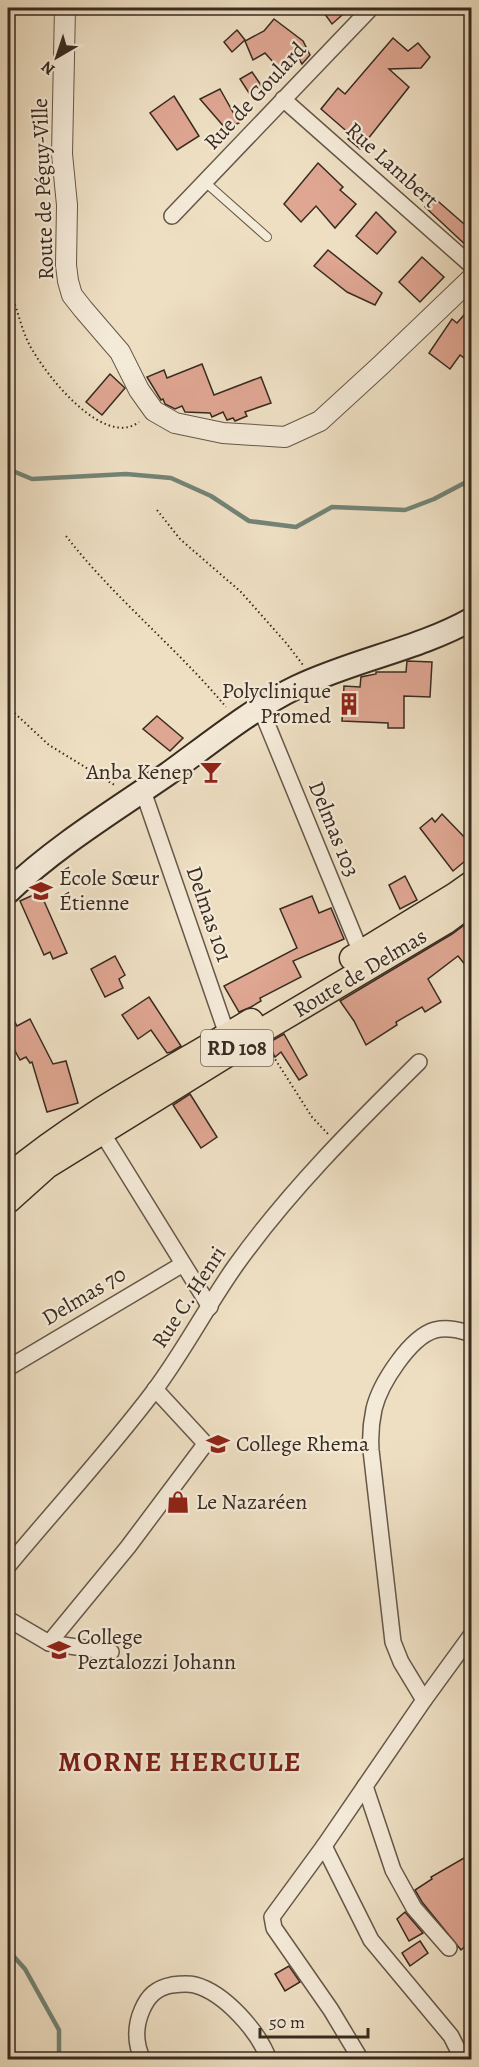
<svg xmlns="http://www.w3.org/2000/svg" width="479" height="2067" font-family="Alegreya,serif">
	<style>
		.lines { fill: none; stroke-linecap: round; stroke-linejoin: round }
		.stream { stroke: #738375; stroke-width: 4.5 }
		.building { fill: #dfa692; stroke: #382b20; stroke-width: 1.5 }
		.service-casing { stroke: #665849; stroke-width: 10 }
		.minor-casing { stroke: #665849; stroke-width: 18 }
		.tertiary-casing { stroke: #665849; stroke-width: 22 }
		.secondary-casing { stroke: #382b20; stroke-width: 26 }
		.primary-casing { stroke: #382b20; stroke-width: 27 }
		.path { stroke: #382b20; stroke-width: 2; stroke-dasharray: 1.5 3; stroke-linecap: butt }
		.service { stroke: #f4ead8; stroke-width: 8 }
		.minor { stroke: #f4ead8; stroke-width: 15 }
		.tertiary { stroke: #f4ead8; stroke-width: 20 }
		.secondary { stroke: #f4ead8; stroke-width: 22 }
		.primary { stroke: #eedfc3; stroke-width: 24 }
		.labels { text-anchor: middle; dominant-baseline: central; stroke-width: 4.5; stroke-linejoin: round; paint-order: stroke }
		.shield { fill: #f4ead8; stroke: #706457; stroke-width: 1.5 }
		.shield-label { font-size: 21px; font-weight: bold; fill: #382b20 }
		.street-label { font-size: 22px; fill: #382b20; stroke: #f4ead8 }
		.poi-label { font-size: 22px; fill: #382b20; stroke: #f4ead8; text-anchor: start }
		.district-label { font-size: 28px; font-weight: bold; letter-spacing: 1.5px; fill: #7a1f14; stroke: #f4ead8 }
	</style>
	<rect width="100%" height="100%" fill="#eedfc3"/>
	<filter id="stains"><feTurbulence type="fractalNoise" baseFrequency=".00333" numOctaves="4"/><feColorMatrix values="0 0 0 0 .2 0 0 0 0 .09 0 0 0 0 .02 0 0 0 .5 -.17"/></filter>
	<radialGradient id="worn" r=".72"><stop offset=".6" stop-color="#630" stop-opacity="0"/><stop offset="1" stop-color="#630" stop-opacity=".3"/></radialGradient>
	<g class="lines">
		<!-- stream -->
		<g class="stream">
			<path d="M8,469L32,479L126,474L171,478L211,496L249,521L296,527L332,507L405,510L434,499L472,479"/>
			<path d="M8,1950L25,1969L59,2030V2060"/>
		</g>
	</g>
	<!-- building -->
	<g class="building">
		<path d="M330,8H350L332,24L324,13Z"/>
		<path d="M274,19L303,41L310,55L302,64L299,59L283,73L265,53L253,60L245,41L264,31Z"/>
		<path d="M237,30L245,40L232,52L224,42Z"/>
		<path d="M393,38L408,51L418,43L430,57L421,68L389,69L409,87L360,149L348,139L351,135L321,109L338,88L345,94Z"/>
		<path d="M252,72L261,85L249,93L240,79Z"/>
		<path d="M220,89L239,123L226,129L200,99Z"/>
		<path d="M174,96L199,136L177,150L150,113Z"/>
		<path d="M318,163L343,187L340,190L356,204L335,228L316,206L301,222L284,204Z"/>
		<path d="M432,196L471,230V250L425,207Z"/>
		<path d="M376,212L396,232L377,254L356,236Z"/>
		<path d="M328,250L382,293L375,305L347,292L314,266Z"/>
		<path d="M422,257L444,277L420,302L399,282Z"/>
		<path d="M471,307V363L460,355L450,369L429,353L452,319L457,323Z"/>
		<path d="M202,364L214,395L261,377L271,403L245,412L247,416L235,421L233,418L227,420L223,412L212,417L210,413L185,412L182,406L175,409L165,404L163,399L161,400L147,377L164,370L167,378Z"/>
		<path d="M110,374L125,388L102,415L86,402Z"/>
		<path d="M407,661L432,662L430,697L404,696V728H388V723L342,721L344,686L360,687L361,677L376,674V672H406Z"/>
		<path d="M157,716L183,738L170,751L143,729Z"/>
		<path d="M442,814L471,844V856L453,871L420,828L432,818L435,822Z"/>
		<path d="M405,876L417,900L400,909L389,885Z"/>
		<path d="M40,892L67,953L53,959L50,952L44,955L20,901Z"/>
		<path d="M312,896L319,913L331,908L344,939L293,961L301,977L260,998L261,1001L251,1007L239,1012L224,986L297,948L280,909Z"/>
		<path d="M471,920V972L458,956L428,979L441,1002L425,1012L422,1007L396,1022L397,1025L366,1045L354,1021L340,1001L452,934Z"/>
		<path d="M115,956L125,975L119,979L123,988L105,997L91,969Z"/>
		<path d="M149,997L181,1046L171,1052L167,1053L151,1030L138,1039L122,1015Z"/>
		<path d="M8,1009L17,1026L30,1019L53,1064L66,1061L78,1103L47,1112L32,1062L30,1063L26,1057L20,1060L8,1038Z"/>
		<path d="M284,1034L307,1075L299,1080L281,1052L275,1057L268,1043Z"/>
		<path d="M190,1094L217,1137L201,1148L173,1105Z"/>
		<path d="M464,1858L471,1871V1941L461,1950L422,1902L415,1890L432,1879L431,1877Z"/>
		<path d="M405,1912L423,1933L409,1941L397,1919Z"/>
		<path d="M420,1941L428,1953L410,1966L402,1953Z"/>
		<path d="M289,1966L300,1982L285,1991L275,1974Z"/>
	</g>
	<g class="lines">
		<!-- service casing -->
		<g class="service-casing">
			<path id="service" d="M205,182L267,237"/>
		</g>
		<!-- minor casing -->
		<g class="minor-casing">
			<g id="minor">
				<path d="M471,8H472"/>
				<path d="M283,99L472,266"/>
				<path d="M172,216L371,8"/>
				<path d="M260,707L364,960"/>
				<path d="M143,791L230,1043"/>
				<path d="M101,1131L210,1307"/>
				<path d="M8,1368L183,1264"/>
				<path d="M8,1566C56,1508 108,1452 154,1391C184,1351 207,1306 236,1265C289,1191 354,1126 419,1062"/>
				<path d="M8,1619L49,1643L111,1652"/>
				<path d="M49,1643L128,1547L203,1447V1441L155,1389"/>
				<path d="M424,1700L401,1662L393,1642L371,1450C370,1436 371,1423 374,1409C380,1384 410,1337 435,1330C448,1327 459,1330 472,1334"/>
				<path d="M365,1786L393,1870L414,1908L449,1948"/>
				<path d="M324,1846L371,1940L451,2036L463,2060"/>
				<path d="M143,2060C135,2044 135,2026 142,2010C148,1996 156,1988 172,1985C179,1984 188,1983 195,1985C225,1993 259,2032 269,2060"/>
				<path d="M361,2060L331,2010L274,1928L272,1917L324,1846L424,1700L472,1634"/>
			</g>
		</g>
		<!-- tertiary casing -->
		<g class="tertiary-casing">
			<path id="tertiary" d="M65,8L62,154L67,205L66,265L68,281L72,295L83,309L120,352L139,390L154,411L175,423L223,433L285,437L320,421L380,366L472,278"/>
		</g>
		<!-- secondary casing -->
		<g class="secondary-casing">
			<path id="secondary" d="M8,892C56,846 114,811 169,773C209,744 253,708 297,687C353,660 419,649 472,619"/>
		</g>
		<!-- primary casing -->
		<g class="primary-casing">
			<g id="primary">
				<path d="M352,958L455,895L472,883"/>
				<path d="M8,1177C81,1115 169,1071 251,1021"/>
				<path d="M8,1201L47,1166L233,1051L258,1033L445,922L472,902"/>
			</g>
		</g>
		<!-- path -->
		<g class="path">
			<path d="M8,288C17,305 20,326 29,344C44,373 103,449 139,422"/>
			<path d="M157,510L180,539L241,592L287,644L303,665"/>
			<path d="M66,536C114,598 176,647 226,707"/>
			<path d="M8,707L49,745L116,786"/>
			<path d="M268,1048L312,1117L328,1134"/>
		</g>
		<!-- service -->
		<use href="#service" class="service"/>
		<!-- minor -->
		<use href="#minor" class="minor"/>
		<!-- tertiary -->
		<use href="#tertiary" class="tertiary"/>
		<!-- secondary -->
		<use href="#secondary" class="secondary"/>
		<!-- primary -->
		<use href="#primary" class="primary"/>
	</g>
	<!-- icons -->
	<defs>
		<g id="building-bare" transform="scale(1.8)"><path d="M-4-6H4V6H1V3H-1V6H-4ZM-2.5-4.3h1.7v1.8h-1.7ZM.8-4.3h1.7v1.8H.8ZM-2.5-1h1.7V.8h-1.7ZM.8-1h1.7V.8H.8Z" fill="#8f2418" stroke="#f4ead8" stroke-width="2.5" paint-order="stroke"/></g>
		<g id="bar-bare" transform="scale(1.8)"><path d="M-6-5H6L.8 .8V4.5H3.5V6h-7V4.5H-.8V.8Z" fill="#8f2418" stroke="#f4ead8" stroke-width="2.5" paint-order="stroke"/></g>
		<g id="school-bare" transform="scale(1.8)"><path d="M0-5L7-2L0 1L-7-2ZM-4 1L0 2.5L4 1V4Q0 6-4 4Z" fill="#8f2418" stroke="#f4ead8" stroke-width="2.5" paint-order="stroke"/></g>
		<g id="shop-bare" transform="scale(1.8)"><path d="M-5-2.5h2.3a2.7 3.5 0 0 1 5.4 0H5L5.5 6h-11ZM-1.5-2.5h3a1.5 2.3 0 0 0-3 0Z" fill="#8f2418" stroke="#f4ead8" stroke-width="2.5" paint-order="stroke"/></g>
	</defs>
	<g fill-rule="evenodd">
		<use href="#building-bare" x="349" y="704"/>
		<use href="#bar-bare" x="211" y="772"/>
		<use href="#school-bare" x="41" y="891"/>
		<use href="#school-bare" x="218" y="1444"/>
		<use href="#shop-bare" x="178" y="1502"/>
		<use href="#school-bare" x="59" y="1650"/>
	</g>
	<g class="labels">
		<!-- shield labels -->
		<rect class="shield" x="201" y="1030" width="72" height="36" rx="4.5"/>
		<g class="shield-label">
			<text x="237" y="1048">RD 108</text>
		</g>
		<!-- street labels -->
		<g class="street-label">
			<text transform="translate(255 96) rotate(-47)">Rue de Goulard</text>
			<text transform="translate(392 165) rotate(42)">Rue Lambert</text>
			<text transform="translate(43 189) rotate(-92)">Route de Péguy-Ville</text>
			<text transform="translate(334 829) rotate(68)">Delmas 103</text>
			<text transform="translate(209 914) rotate(71)">Delmas 101</text>
			<text transform="translate(360 973) rotate(-31)">Route de Delmas</text>
			<text transform="translate(84 1296) rotate(-31)">Delmas 70</text>
			<text transform="translate(189 1297) rotate(-57)">Rue C. Henri</text>
		</g>
		<!-- poi labels -->
		<g class="poi-label">
			<text x="331" y="691" text-anchor="end">Polyclinique<tspan x="331" dy="25">Promed</tspan></text>
			<text x="193" y="772" text-anchor="end">Anba Kenep</text>
			<text x="59" y="878">École Sœur<tspan x="59" dy="25">Étienne</tspan></text>
			<text x="236" y="1444">College Rhema</text>
			<text x="196" y="1502">Le Nazaréen</text>
			<text x="77" y="1637">College<tspan x="77" dy="25">Peztalozzi Johann</tspan></text>
		</g>
		<!-- district labels -->
		<g class="district-label">
			<text x="180" y="1762">MORNE HERCULE</text>
		</g>
	</g>
	<!-- margin -->
	<rect width="479" height="2067" fill="none" stroke="#eedfc3" stroke-width="30"/>
	<rect x="9" y="9" width="461" height="2049" fill="none" stroke="#382b20" stroke-width="3"/>
	<rect x="15" y="15" width="449" height="2037" fill="none" stroke="#382b20" stroke-width="1.5"/>
	<!-- north arrow -->
	<g transform="translate(57 57) rotate(219)" stroke="#f4ead8" stroke-width="4.5" paint-order="stroke">
	<path d="M0-4.5L10 22L0 15L-10 22Z" fill="#382b20"/>
	<text y="-9" font-size="16" font-weight="bold" text-anchor="middle" fill="#382b20">N</text>
	</g>
	<!-- scale -->
	<path d="M260 2028v9h108v-9" fill="none" stroke="#382b20" stroke-width="3"/>
	<text x="269" y="2028" font-size="18" fill="#382b20" stroke="#f4ead8" stroke-width="4.5" paint-order="stroke">50 m</text>
	<rect width="100%" height="100%" filter="url(#stains)"/>
	<rect width="100%" height="100%" fill="url(#worn)"/>
</svg>
